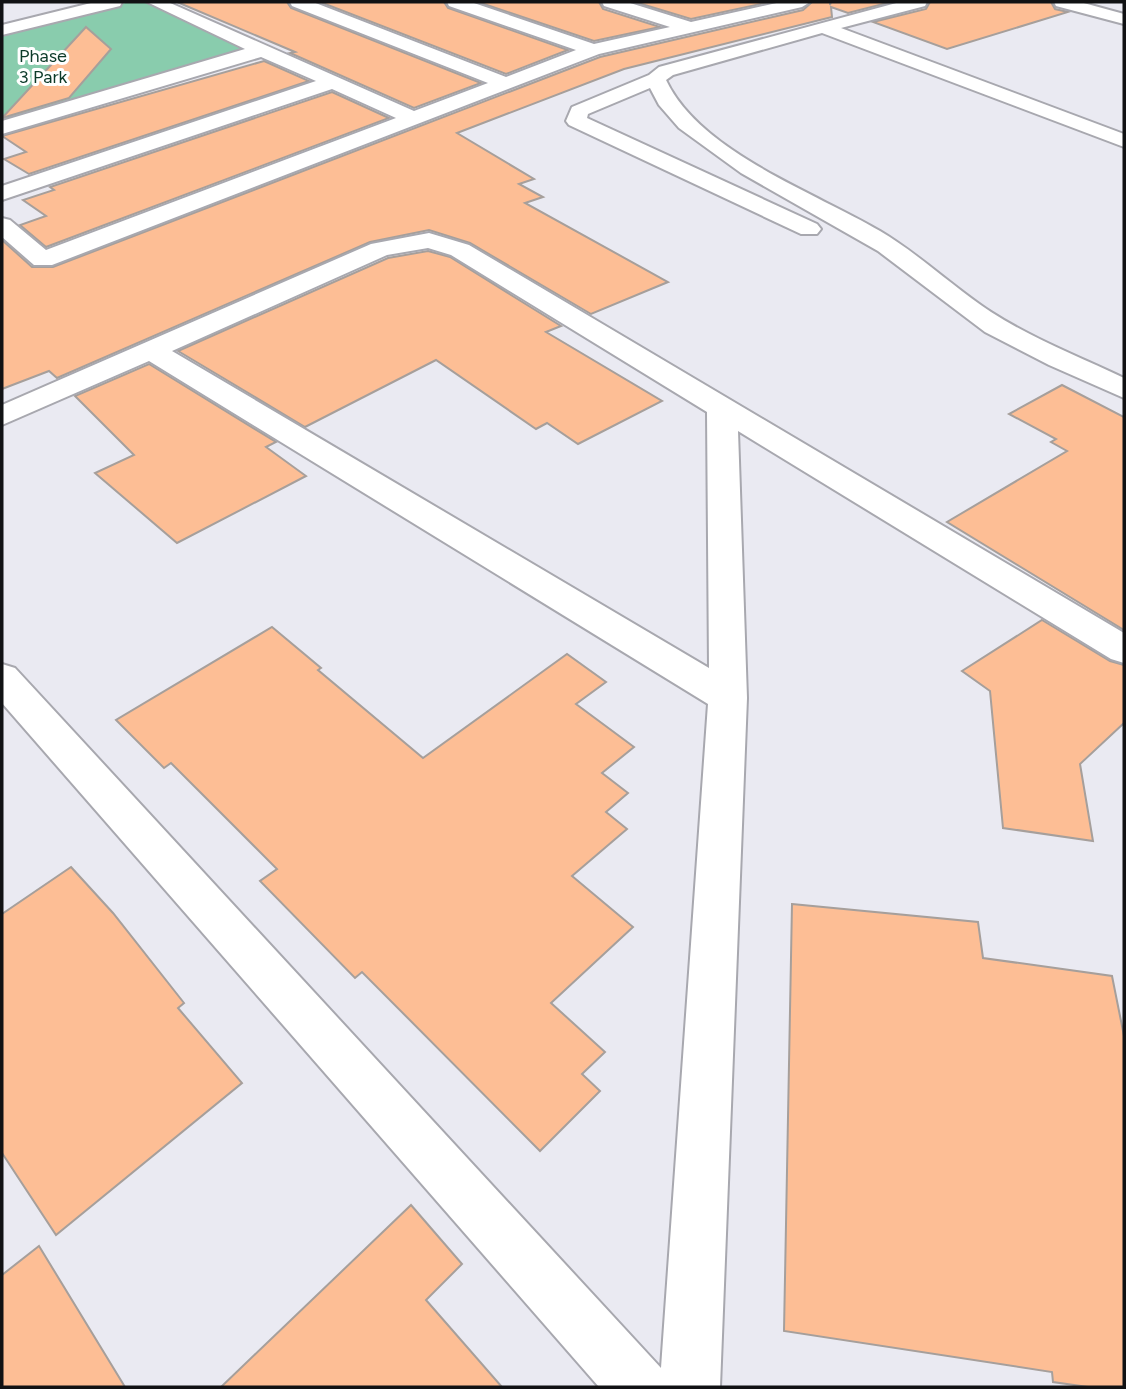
<svg xmlns="http://www.w3.org/2000/svg" width="1126" height="1389" font-family="Figtree,sans-serif">
	<style>
		.green { fill: #89ccad }
		.building { fill: #fdbe95; stroke: #a69f9b; stroke-width: 2 }
		.lines { fill: none; stroke-linecap: round; stroke-linejoin: round }
		.street-casing { stroke: #a8a8af; stroke-width: 4 }
		.street { fill: #fff; fill-rule: evenodd }
		.labels { text-anchor: middle; dominant-baseline: central; stroke-width: 6; stroke-linejoin: round; paint-order: stroke }
		.far-park-label { font-size: 18px; fill: #0c3a29; stroke: #fff }
	</style>
	<rect width="100%" height="100%" fill="#eaeaf2"/>
	<!-- green -->
	<path class="green" d="M129,2H145L247,50L2,122V35Z"/>
	<!-- building -->
	<g class="building">
		<path d="M177,2H287L291,8L481,83L414,108L290,53L295,52Z"/>
		<path d="M320,2H444L448,8L568,50L506,74Z"/>
		<path d="M478,2H599L603,9L660,27L594,41Z"/>
		<path d="M635,2H770L691,19Z"/>
		<path d="M812,2H830V5L831,2H891L848,13L831,7L832,17L624,69L457,133L534,179L519,184L543,197L525,203L668,282L591,314L470,243L429,230L370,242L57,378L49,371L2,389V240L32,267H53L600,57L803,10Z"/>
		<path d="M930,2H1051L1055,9L1068,12L947,49L873,22L926,9Z"/>
		<path d="M86,27L111,49L69,98L2,118Z"/>
		<path d="M264,61L309,81L29,174L4,159L26,152L2,136Z"/>
		<path d="M332,92L389,118L46,247L20,225L46,216L23,200L54,190L50,187Z"/>
		<path d="M428,251L450,257L561,326L546,332L662,401L578,444L547,423L536,429L436,360L305,427L178,351L388,258Z"/>
		<path d="M149,364L276,442L266,447L306,476L177,543L95,473L134,455L75,396Z"/>
		<path d="M1062,385L1124,417V630L947,522L1067,451L1051,442L1056,439L1009,414Z"/>
		<path d="M1042,620L1110,661L1124,665V723L1080,764L1093,841L1003,828L990,691L962,671Z"/>
		<path d="M272,627L321,668L318,670L423,758L567,654L606,682L576,704L634,747L602,773L628,793L606,812L627,829L572,876L633,927L551,1003L605,1052L582,1074L600,1091L540,1151L362,972L355,978L260,881L277,869L171,763L164,768L116,720Z"/>
		<path d="M71,867L113,913L184,1003L178,1008L242,1083L56,1235L2,1153V914Z"/>
		<path d="M792,904L978,922L983,958L1112,976L1124,1036V1387H1088L1053,1382L1052,1372L784,1331Z"/>
		<path d="M411,1205L462,1264L426,1300L502,1387H221Z"/>
		<path d="M39,1246L125,1387H2V1275Z"/>
	</g>
	<g class="lines">
		<!-- street casing -->
		<g class="street-casing">
			<g id="street">
				<path d="M95,2H122L120,6L2,35V25Z"/>
				<path d="M147,2H168L414,111L488,83L292,6L290,2H313L506,77L576,50L449,6L447,2H471L594,44L670,27L604,6L602,2H627L691,22L781,2H810L802,7L599,54L52,265H34L2,237V218L10,220L46,250L396,118L332,89L2,200V186L316,81L261,57L2,134V121L245,49Z"/>
				<path d="M900,2H927L925,6L841,28L1124,134V147L822,33L673,75L666,80C700,152 814,192 880,231C919,254 953,287 991,312C1033,339 1080,357 1124,378V398L1049,365L985,332L878,251L741,173L679,128L659,105L650,88L588,114L587,118L817,224L821,229L817,234H801L569,125L566,121L572,107L649,75L659,67Z"/>
				<path d="M1054,2H1080L1124,14V24L1056,6Z"/>
				<path d="M429,233L469,245L1124,633V663L1111,659L738,431L747,698L720,1387H599L2,703V664L15,668L661,1368L708,704L149,361L2,425V405L371,244ZM428,248L451,255L707,412L709,668L172,351L387,255Z"/>
			</g>
		</g>
		<!-- street -->
		<use href="#street" class="street"/>
	</g>
	<g class="labels">
		<!-- far-park labels -->
		<g class="far-park-label">
			<text x="43" y="56">Phase<tspan x="43" dy="21">3 Park</tspan></text>
		</g>
	</g>
	<!-- border -->
	<rect width="1126" height="1389" fill="none" stroke="#111214" stroke-width="7"/>
</svg>
